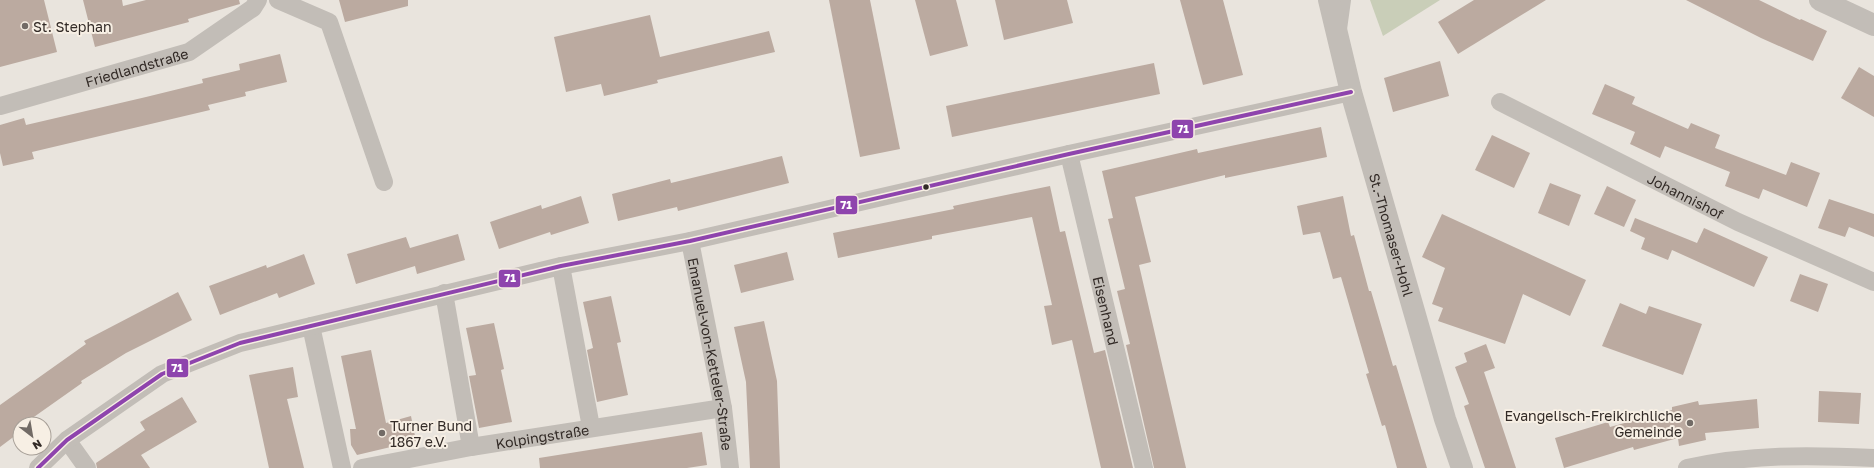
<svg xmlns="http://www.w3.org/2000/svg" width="1874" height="468" font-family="'Golos Text',sans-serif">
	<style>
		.green { fill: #c9ceb8 }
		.building { fill: #bbaaa0 }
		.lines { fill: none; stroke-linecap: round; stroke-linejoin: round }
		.minor { stroke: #c2bdb7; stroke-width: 18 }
		.tertiary { stroke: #c2bdb7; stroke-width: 22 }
		.bus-1-casing { stroke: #f7efe4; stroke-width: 7 }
		.bus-1 { stroke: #8e44ad; stroke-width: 4 }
		.poi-dot { fill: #726b66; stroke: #f7efe4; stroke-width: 1.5 }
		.bus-dot { fill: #322a26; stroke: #f7efe4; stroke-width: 1.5 }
		.labels { text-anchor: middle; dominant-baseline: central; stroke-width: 4; stroke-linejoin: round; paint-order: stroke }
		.poi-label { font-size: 14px; fill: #322a26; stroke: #f7efe4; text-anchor: start }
		.street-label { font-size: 14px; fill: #322a26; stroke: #f7efe4 }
		.line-badge { stroke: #f7efe4; stroke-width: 1.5 }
		.badge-label { font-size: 11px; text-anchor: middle; font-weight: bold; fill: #fff }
	</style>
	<rect width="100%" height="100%" fill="#e9e4dd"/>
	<!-- green -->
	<path class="green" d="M1370,0H1440L1383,36Z"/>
	<!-- building -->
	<g class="building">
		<path d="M0,0H44L57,52L0,67Z"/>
		<path d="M83,0H122L123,6L146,0H239L240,4L188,19L189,22L95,47Z"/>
		<path d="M339,0H408V6L345,22Z"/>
		<path d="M829,0H870L900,149L860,157Z"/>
		<path d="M915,0H956L968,46L930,56Z"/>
		<path d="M995,0H1067L1073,23L1004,40Z"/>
		<path d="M1180,0H1223L1243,75L1203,85Z"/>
		<path d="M1474,0H1546L1458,54L1438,22Z"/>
		<path d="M1686,0H1759L1800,20L1801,19L1827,31L1813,61L1761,38Z"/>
		<path d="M650,15L660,57L769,31L775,52L657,80L658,83L604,96L601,84L566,92L554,37Z"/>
		<path d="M280,54L287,82L245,92L246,96L208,105L210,110L32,152L34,159L3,166L0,153V125L24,118L26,125L146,97L203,83L202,79L240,70L239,64Z"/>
		<path d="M1440,61L1449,96L1393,112L1384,78Z"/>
		<path d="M1154,63L1160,94L952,137L946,106Z"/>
		<path d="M1859,67L1874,76V117L1841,98Z"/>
		<path d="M1605,84L1635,97L1632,104L1688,129L1691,123L1720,135L1715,148L1786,175L1791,162L1820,173L1807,207L1763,189L1759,199L1725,186L1730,172L1665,146L1660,158L1630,144L1635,132L1592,114Z"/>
		<path d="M1321,127L1327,157L1225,178V175L1135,197L1151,262L1139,265L1186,468H1154L1126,345L1130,344L1117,291L1125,289L1108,219L1113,218L1102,171L1197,149L1198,153Z"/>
		<path d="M1492,135L1530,153L1514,188L1475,170Z"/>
		<path d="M782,156L789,183L678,211L677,207L618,221L612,194L670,179L671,183Z"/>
		<path d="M1550,183L1581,195L1569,226L1538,213Z"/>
		<path d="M1050,186L1060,232L1065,231L1094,353L1105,350L1133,468H1101L1072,340L1052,345L1044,306L1052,305L1032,217L932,236V239L838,258L833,233L954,209L953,206Z"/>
		<path d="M1607,186L1636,200L1624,227L1594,214Z"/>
		<path d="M581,196L589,223L551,235L550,232L499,249L490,222L541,205L542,209Z"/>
		<path d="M1343,196L1351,236L1354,235L1369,291H1371L1393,366L1396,365L1427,468H1397L1385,425L1382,426L1366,374L1369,373L1341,277L1333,279L1320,232L1303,235L1297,206Z"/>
		<path d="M1829,199L1874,214V237L1849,227L1845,237L1818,228Z"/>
		<path d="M1442,214L1586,280L1570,316L1523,294L1505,344L1438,321L1443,308L1432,304L1445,268L1422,257Z"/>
		<path d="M1635,218L1697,243L1704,228L1768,257L1754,287L1672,250L1668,260L1641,249L1645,238L1630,231Z"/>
		<path d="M458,234L465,260L417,274L415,266L356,284L347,254L406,237L410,248Z"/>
		<path d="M787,252L794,280L741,293L734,265Z"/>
		<path d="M304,254L315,284L279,298L277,293L220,315L209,286L266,265L267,268Z"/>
		<path d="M1800,274L1828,284L1818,312L1790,301Z"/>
		<path d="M178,292L192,320L126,353L81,381L82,383L31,419L33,422L31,424H20V432L0,447V405L86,344L84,341Z"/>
		<path d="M611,296L621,342L617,343L628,395L597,402L587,350L593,348L583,302Z"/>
		<path d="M1620,303L1646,314L1649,306L1702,324L1683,375L1602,346Z"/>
		<path d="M764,321L777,381L780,468H750L746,382L734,327Z"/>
		<path d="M494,323L504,369L501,370L512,422L479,428L469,376L476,375L466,328Z"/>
		<path d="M1486,344L1495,368L1484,372L1516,468H1485L1464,406L1469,404L1455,367L1467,362L1464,353Z"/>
		<path d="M371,350L386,423L411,416L416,441L357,455L351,445L350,429H356L341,356Z"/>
		<path d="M293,367L298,397L287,399L304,468H269L249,375Z"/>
		<path d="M1819,391L1861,393L1859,424L1818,422Z"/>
		<path d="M182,397L197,422L141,455L150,468H97L96,463L145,430L140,422Z"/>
		<path d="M1757,399L1759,428L1705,433L1706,440L1679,446L1678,438L1634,450L1633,447L1564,468L1555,438L1608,422L1610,427L1672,410V407L1698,401L1699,405Z"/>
		<path d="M702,432L707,465L687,468H540L539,458Z"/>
	</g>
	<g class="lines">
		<!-- minor -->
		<g class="minor">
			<path d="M278,0L329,22L384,182"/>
			<path d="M1338,29L1342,0"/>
			<path id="s1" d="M1500,102L1738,222L1874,282"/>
			<path id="s2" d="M0,106L189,52L253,8L258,0"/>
			<path id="s3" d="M1069,154L1144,468"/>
			<path id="s4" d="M690,241L723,408L730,468"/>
			<path d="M561,266L591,427"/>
			<path d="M444,293L471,447"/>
			<path d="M311,326L342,468"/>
			<path d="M67,440L87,468"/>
			<path d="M38,468L67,440L162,374L240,343L561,266L690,241L1069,154L1351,92"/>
			<path id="s5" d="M362,468L471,447L723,408"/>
			<path d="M1687,468C1748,454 1811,455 1874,458"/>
		</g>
		<!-- tertiary -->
		<g class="tertiary">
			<path id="s6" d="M1329,0L1351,92L1445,419L1462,468"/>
			<path d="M1820,0L1874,25"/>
		</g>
		<!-- bus-1 casing -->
		<g class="bus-1-casing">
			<path id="bus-1" d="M38,468L67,440L162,374L240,343L561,266L690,241L1069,154L1351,92"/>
		</g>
		<!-- bus-1 -->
		<use href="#bus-1" class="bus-1"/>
	</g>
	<!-- markers -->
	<g class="poi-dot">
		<circle cx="25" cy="26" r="4"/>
		<circle cx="1690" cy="423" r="4"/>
		<circle cx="382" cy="433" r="4"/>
	</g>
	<circle class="bus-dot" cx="926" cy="187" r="3.5"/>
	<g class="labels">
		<!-- poi labels -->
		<g class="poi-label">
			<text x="33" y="26">St. Stephan</text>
			<text x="1682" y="415" text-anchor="end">Evangelisch-Freikirchliche<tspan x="1682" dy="16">Gemeinde</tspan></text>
			<text x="390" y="425">Turner Bund<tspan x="390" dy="16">1867 e.V.</tspan></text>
		</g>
		<!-- street labels -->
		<g class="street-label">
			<text stroke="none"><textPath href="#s2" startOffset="142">Friedlandstraße</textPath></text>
			<text stroke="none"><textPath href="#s1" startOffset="208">Johannishof</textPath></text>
			<text stroke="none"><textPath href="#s6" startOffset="243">St.-Thomaser-Hohl</textPath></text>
			<text stroke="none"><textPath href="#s3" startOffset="161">Eisenhand</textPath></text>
			<text stroke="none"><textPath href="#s4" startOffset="115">Emanuel-von-Ketteler-Straße</textPath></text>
			<text stroke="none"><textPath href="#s5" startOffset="183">Kolpingstraße</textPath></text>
		</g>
	</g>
	<g class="line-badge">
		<rect x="1171" y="119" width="23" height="20" rx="4" fill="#8e44ad"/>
		<rect x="835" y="195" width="23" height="20" rx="4" fill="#8e44ad"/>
		<rect x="498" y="269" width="23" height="19" rx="4" fill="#8e44ad"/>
		<rect x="166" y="358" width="23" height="20" rx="4" fill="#8e44ad"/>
	</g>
	<g class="badge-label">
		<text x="1183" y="133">71</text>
		<text x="846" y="209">71</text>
		<text x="510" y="282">71</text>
		<text x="177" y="372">71</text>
	</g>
	<!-- north arrow -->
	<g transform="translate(32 436) rotate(149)"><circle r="19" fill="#f7efe4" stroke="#a8a098"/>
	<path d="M0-3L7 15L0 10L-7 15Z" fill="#726b66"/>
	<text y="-6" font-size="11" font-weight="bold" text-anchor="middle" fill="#322a26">N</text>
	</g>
</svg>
